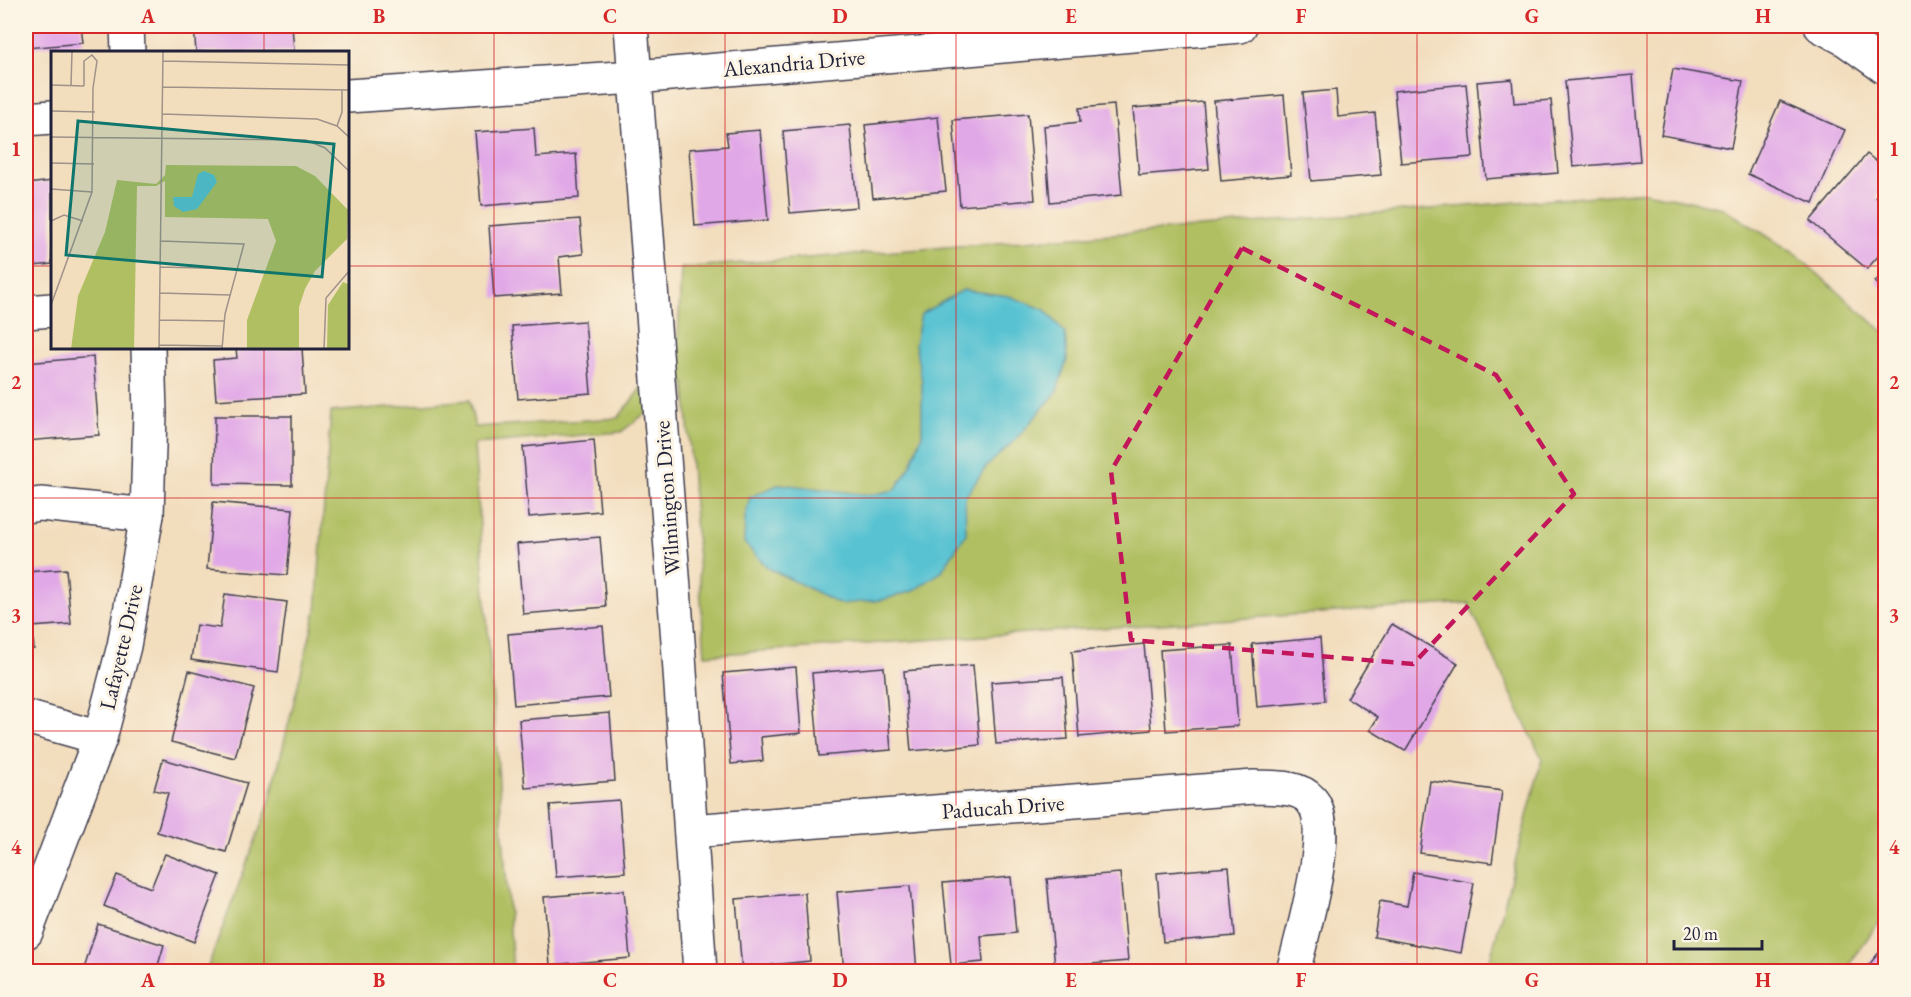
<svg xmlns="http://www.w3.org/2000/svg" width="1911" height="997" font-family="'EB Garamond',serif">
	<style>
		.green { fill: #b0bf62; stroke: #69704e; stroke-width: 1.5 }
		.water { fill: #58c2d2; stroke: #3d7286; stroke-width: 1.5 }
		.building { fill: #e1a8e7 }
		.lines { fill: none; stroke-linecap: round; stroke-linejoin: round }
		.minor-casing { stroke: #413e4e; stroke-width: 36 }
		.minor { stroke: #fff; stroke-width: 33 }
		.marked { fill: none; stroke: #c2185b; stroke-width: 4.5; stroke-dasharray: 12 8; stroke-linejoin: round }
		.grid { fill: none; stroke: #d62828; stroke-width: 1.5; stroke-opacity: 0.55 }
		.labels { text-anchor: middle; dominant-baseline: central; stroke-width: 6; stroke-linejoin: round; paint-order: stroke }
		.street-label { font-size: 22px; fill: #22223b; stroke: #fcf5e5 }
		.inset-road { fill: none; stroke: #9f9289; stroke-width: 1.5 }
		.view { fill: #0f766e; fill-opacity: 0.15; stroke: #0f766e; stroke-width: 3 }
		.inset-edge { fill: none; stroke: #22223b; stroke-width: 3 }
		.neatline { fill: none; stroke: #d62828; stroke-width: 2 }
		.grid-label { font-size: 20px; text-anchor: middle; font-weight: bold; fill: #d62828 }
	</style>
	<rect width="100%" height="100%" fill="#fcf5e5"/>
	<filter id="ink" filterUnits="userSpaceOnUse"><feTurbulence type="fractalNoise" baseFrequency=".0167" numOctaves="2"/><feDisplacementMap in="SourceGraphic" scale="12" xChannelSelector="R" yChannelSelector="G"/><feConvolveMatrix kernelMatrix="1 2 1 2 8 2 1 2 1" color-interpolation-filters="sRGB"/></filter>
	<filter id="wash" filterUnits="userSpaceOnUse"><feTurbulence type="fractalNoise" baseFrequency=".008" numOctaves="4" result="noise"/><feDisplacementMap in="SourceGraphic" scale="24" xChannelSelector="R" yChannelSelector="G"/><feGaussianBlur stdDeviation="1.35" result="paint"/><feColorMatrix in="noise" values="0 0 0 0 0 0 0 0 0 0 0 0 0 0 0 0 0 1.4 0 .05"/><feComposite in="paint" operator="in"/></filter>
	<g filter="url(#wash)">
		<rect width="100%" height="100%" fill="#f2ddbd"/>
		<!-- green -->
		<path class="green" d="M1646,192L1723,208L1794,253L1885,333V913L1853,959L1847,971H1487L1542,759L1468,603L705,655L685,383L621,432L474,444L513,971L206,972L269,804L316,611L331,412L469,400L475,427L618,418L678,340L681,268Z"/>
		<!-- water -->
		<path class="water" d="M963,290L1009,296L1045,310L1065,333L1067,360L1056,393L1016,439L986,467L965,497L966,534L941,572L913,591L882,600L840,604L768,568L744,543L745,518L750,497L780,484L870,495L895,490L911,465L922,435V381L915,345L921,314Z"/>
		<g id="blocks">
			<!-- building -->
			<g class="building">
				<path d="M26,26H81L83,43L26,48Z"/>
				<path d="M194,26H292L294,51L196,52Z"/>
				<path d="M503,26H543V27L503,31Z"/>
				<path d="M1673,69L1743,81L1731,148L1661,135Z"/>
				<path d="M1633,75L1640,161L1573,167L1565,81Z"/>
				<path d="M1512,79L1514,103L1551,100L1558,173L1486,179L1477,82Z"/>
				<path d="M1466,84L1473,157L1401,163L1394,91Z"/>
				<path d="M1336,90L1338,117L1375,113L1381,175L1311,181L1303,93Z"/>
				<path d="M1284,95L1291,175L1221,181L1214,101Z"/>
				<path d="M1780,101L1845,130L1813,203L1748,174Z"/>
				<path d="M1203,102L1209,169L1139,175L1133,108Z"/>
				<path d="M1114,105L1122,195L1050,202L1044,126L1080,122L1079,108Z"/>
				<path d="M1028,114L1035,200L960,206L953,120Z"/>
				<path d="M938,117L946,191L873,198L865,125Z"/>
				<path d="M850,125L857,207L790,213L783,131Z"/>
				<path d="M534,128L536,157L576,154L579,198L481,206L475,132Z"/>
				<path d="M760,130L768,220L695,226L689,149L728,146L726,133Z"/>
				<path d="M1867,154L1886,169V185L1876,197L1886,204V247L1867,269L1810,221Z"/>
				<path d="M52,181V264L34,266L27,184Z"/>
				<path d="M580,219L583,254L559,257L562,293L494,298L489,226Z"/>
				<path d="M1886,269V291L1875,282Z"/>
				<path d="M585,321L591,393L518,399L512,326Z"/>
				<path d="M236,348H302L305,394L216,400L213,360L237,358Z"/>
				<path d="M93,357L99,435L26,441V363Z"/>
				<path d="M215,416H292V485L214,484Z"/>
				<path d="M594,440L600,511L529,517L523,447Z"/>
				<path d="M213,502L293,509L287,575L207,569Z"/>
				<path d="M600,537L606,607L523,614L517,544Z"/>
				<path d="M66,569L71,624L32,627L34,649L26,650V572Z"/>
				<path d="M225,594L287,602L278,672L191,660L196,625L220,628Z"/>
				<path d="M1392,624L1458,663L1405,751L1370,730L1378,717L1347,698Z"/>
				<path d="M603,626L609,697L514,705L508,634Z"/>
				<path d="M1320,638L1325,701L1257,707L1252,644Z"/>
				<path d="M1144,644L1151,730L1079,737L1072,651Z"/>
				<path d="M1232,645L1238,726L1166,731L1160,650Z"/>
				<path d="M973,665L980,745L911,751L904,671Z"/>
				<path d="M796,667L801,733L761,737L763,761L731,764L723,673Z"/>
				<path d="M884,667L891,750L819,756L812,673Z"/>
				<path d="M189,671L254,688L235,758L171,742Z"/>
				<path d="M1063,677L1068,739L996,744L991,682Z"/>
				<path d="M610,713L615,781L525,788L519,720Z"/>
				<path d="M163,759L247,783L226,852L157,832L168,793L154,790Z"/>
				<path d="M1430,781L1502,791L1492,863L1420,853Z"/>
				<path d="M619,800L625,872L556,877L550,805Z"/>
				<path d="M165,854L220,875L194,942L104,906L117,875L151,888Z"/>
				<path d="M1229,867L1235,936L1163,942L1157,873Z"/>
				<path d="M1413,872L1474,883L1461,953L1374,937L1380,901L1407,906Z"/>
				<path d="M1120,873L1128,961L1055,967L1047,879Z"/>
				<path d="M1011,877L1016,933L981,936L983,962L951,965L943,883Z"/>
				<path d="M910,886L917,972H844L837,892Z"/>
				<path d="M624,890L630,958L550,965L544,897Z"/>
				<path d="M805,893L810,961L771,965V972H742L736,899Z"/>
				<path d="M98,924L164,945L156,972H83Z"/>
				<path d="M1886,944V972H1863Z"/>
				<path d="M1397,962L1431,971V972H1395Z"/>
			</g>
		</g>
	</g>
	<g filter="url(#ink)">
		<use href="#blocks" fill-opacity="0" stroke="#413e4e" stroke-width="1.5"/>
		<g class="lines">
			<!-- minor casing -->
			<g class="minor-casing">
				<g id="minor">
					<path d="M127,26L128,52"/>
					<path d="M631,26L678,641L700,972"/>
					<path d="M1821,26L1845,39L1886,68"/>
					<path d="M348,96L635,77L1240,26"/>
					<path d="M26,119L52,117"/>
					<path d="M26,312L52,310"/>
					<path d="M26,506L41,504L147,515"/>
					<path d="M26,717L100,738"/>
					<path d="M691,831L1254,787C1272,788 1298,785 1311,800C1336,827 1301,937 1293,972"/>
					<path d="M26,932L100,738L124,646L147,515L150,413L148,348"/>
				</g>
			</g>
			<!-- minor -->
			<use href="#minor" class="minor"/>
		</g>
	</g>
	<!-- marked area -->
	<path class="marked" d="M1242,248L1496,375L1574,494L1413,664L1131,640L1111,471Z"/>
	<!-- grid -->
	<path class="grid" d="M264,26V52M494,26V972M725,26V972M956,26V972M1186,26V972M1417,26V972M1647,26V972M26,266H52M348,266H1886M264,348V972M26,498H1886M26,731H1886"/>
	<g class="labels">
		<!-- street labels -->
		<g class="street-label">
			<text transform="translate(794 63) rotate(-5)">Alexandria Drive</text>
			<text transform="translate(667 498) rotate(-94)">Wilmington Drive</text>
			<text transform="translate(121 647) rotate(-77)">Lafayette Drive</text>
			<text transform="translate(1003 807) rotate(-4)">Paducah Drive</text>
		</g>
	</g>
	<!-- overview -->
	<g transform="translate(51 51)">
		<rect width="298" height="298" fill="#f2ddbd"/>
		<path d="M115,114L245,115L264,125L297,159L296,188L264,220L254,238L248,256V298H196V269L225,190L217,168L114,166V130L105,135H86L83,298H20L27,245L54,181L66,129L105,133L114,124ZM292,231L299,234L298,298H276L277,254Z" fill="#b0bf62"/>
		<path d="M153,120L163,124L166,131L146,158L132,161L123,155L122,146H141L147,123Z" fill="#58c2d2"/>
		<path class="inset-road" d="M112,10L299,14M0,34L33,35M20,34L21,1M33,35V10L41,4L46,10L42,37M112,36L299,39M0,60L44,61M111,63L266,68L286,75L299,87M286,75L291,61V39M0,86L255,89L274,97L299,121M0,112L43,113M0,138L41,141M0,170L13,164L32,170M110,190L193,193L174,263L171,298M109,216L188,218M109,242L179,244M0,254L41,141L42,37M108,269L173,270M108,294L171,295M108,298L112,1M273,298L275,247L299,219"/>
		<path class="view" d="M27,70L283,93L271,226L15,204Z"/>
		<rect width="298" height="298" class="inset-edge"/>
	</g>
	<!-- margin -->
	<rect width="1911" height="997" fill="none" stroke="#fcf5e5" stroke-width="66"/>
	<!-- scale -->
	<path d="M1674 940v9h88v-9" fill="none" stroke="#22223b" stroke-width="3"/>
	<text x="1683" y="940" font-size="18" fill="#22223b" stroke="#fcf5e5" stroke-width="4.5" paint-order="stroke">20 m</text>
	<rect x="33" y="33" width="1845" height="931" class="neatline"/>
	<g class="grid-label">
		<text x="148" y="23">A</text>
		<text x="379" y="23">B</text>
		<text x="610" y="23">C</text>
		<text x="840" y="23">D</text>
		<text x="1071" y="23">E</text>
		<text x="1301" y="23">F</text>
		<text x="1532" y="23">G</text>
		<text x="1763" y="23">H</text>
		<text x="16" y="156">1</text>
		<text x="1894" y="156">1</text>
		<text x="16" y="389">2</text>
		<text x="1894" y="389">2</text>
		<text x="16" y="622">3</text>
		<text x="1894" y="622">3</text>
		<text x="16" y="854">4</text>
		<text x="1894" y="854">4</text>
		<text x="148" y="987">A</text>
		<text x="379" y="987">B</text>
		<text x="610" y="987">C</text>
		<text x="840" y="987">D</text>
		<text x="1071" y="987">E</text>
		<text x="1301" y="987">F</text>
		<text x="1532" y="987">G</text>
		<text x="1763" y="987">H</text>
	</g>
</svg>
